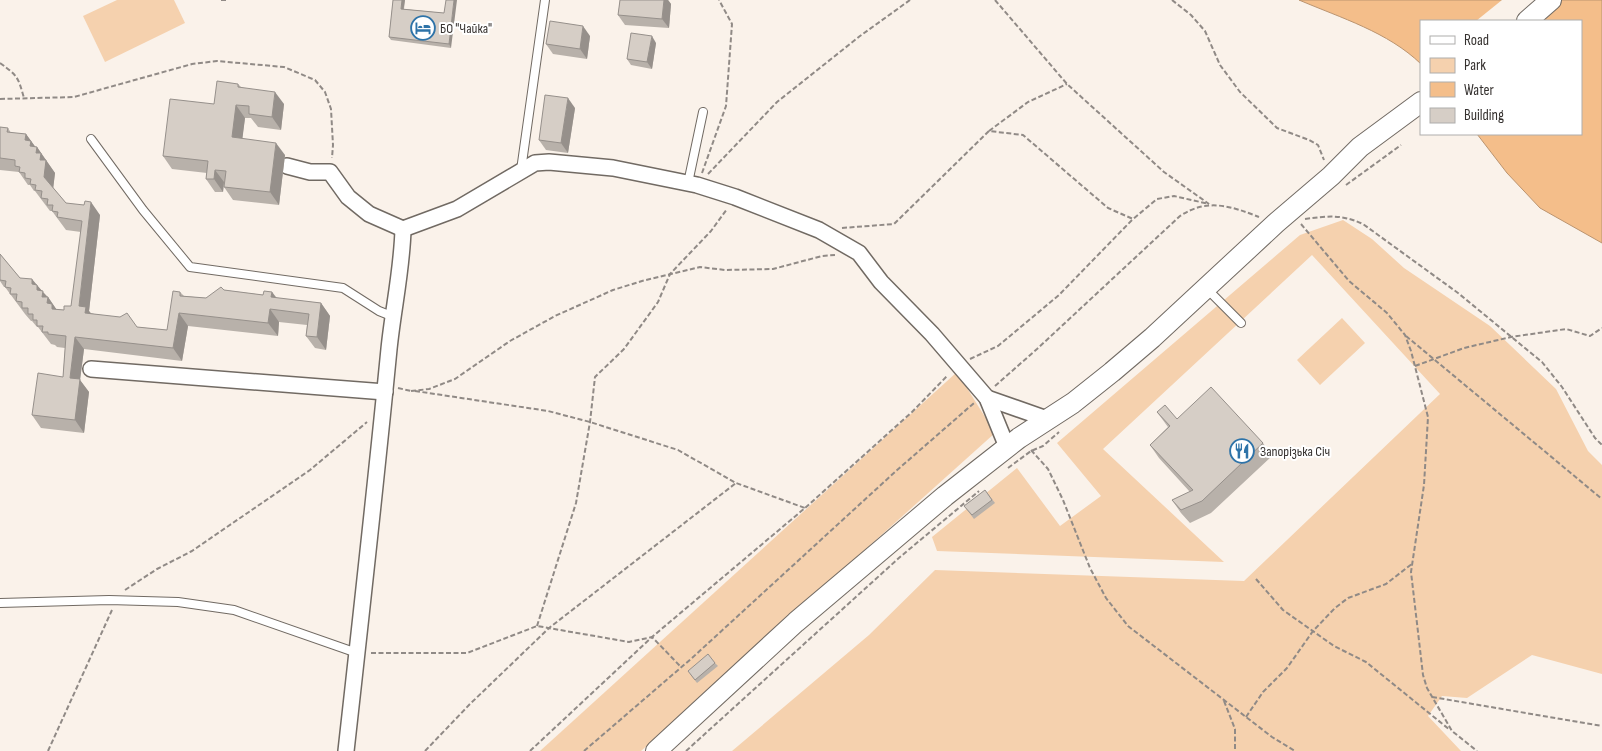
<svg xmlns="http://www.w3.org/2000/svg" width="1602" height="751" font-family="'Sofia Sans Condensed',sans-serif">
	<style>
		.green { fill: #f5d1ae }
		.water { fill: #f4be8a; stroke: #bb946f }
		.pier { fill: #faf2ea }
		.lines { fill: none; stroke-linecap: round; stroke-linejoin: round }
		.lane-casing { stroke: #716a63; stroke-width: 10 }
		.street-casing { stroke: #716a63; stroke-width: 18 }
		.secondary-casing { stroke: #716a63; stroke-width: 22 }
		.path { stroke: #908a86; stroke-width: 2; stroke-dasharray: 5 2.5; stroke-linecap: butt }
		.lane { stroke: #fff; stroke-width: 8 }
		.street { stroke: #fff; stroke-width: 15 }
		.secondary { stroke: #fff; stroke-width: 20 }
		.wall { fill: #b8b1aa }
		.shaded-wall { fill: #96908b }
		.building { fill: #d6cec6; stroke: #96908b }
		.labels { text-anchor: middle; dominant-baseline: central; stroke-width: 4; stroke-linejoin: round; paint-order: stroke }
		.poi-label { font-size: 14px; fill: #35312f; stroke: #fff; text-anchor: start }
	</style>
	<rect width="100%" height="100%" fill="#faf2ea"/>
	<!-- green -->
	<g class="green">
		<path d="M117,0H174L185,23L105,62L83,16Z"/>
		<path d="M1343,220L1372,239L1404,268L1490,326L1556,389L1588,451L1602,465V674L1532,655L1467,698L1442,696L1428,716L1461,751H732L869,635L935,570L1244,581L1440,394L1312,255L1103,449L1224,562L937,551L932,537L1017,468L1060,526L1101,496L1057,443L1300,235Z"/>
		<path d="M1342,318L1365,343L1320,385L1297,360Z"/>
		<path d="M957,372L995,433L641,751H540Z"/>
	</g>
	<!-- water -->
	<path class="water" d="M1299,0H1602V243L1540,208L1507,173L1477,134H1581V21H1421V64C1388,32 1341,18 1299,0Z"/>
	<!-- pier -->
	<path class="pier" d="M1502,0H1553L1528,21H1476Z"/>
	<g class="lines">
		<!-- lane casing -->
		<g class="lane-casing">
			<g id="lane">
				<path d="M91,139L143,210L190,267L343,288L379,311L394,317"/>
				<path d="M521,170L545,0"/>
				<path d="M688,183L703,112"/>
				<path d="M1206,288L1241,323"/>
				<path d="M0,603L109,600L178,602L234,610L357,653"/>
			</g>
		</g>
		<!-- street casing -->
		<g class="street-casing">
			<g id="street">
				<path d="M287,166L310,172H330L348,197L369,214L403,229L457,209L535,163L549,162L613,168L697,185L735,197L819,230L859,253L881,282L932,334L987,398L1007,447"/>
				<path d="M91,369L385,392"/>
				<path d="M987,398L1047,419"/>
				<path d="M346,751C361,617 376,483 389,349C393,309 402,270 403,229"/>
			</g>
		</g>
		<!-- secondary casing -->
		<g class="secondary-casing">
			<g id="secondary">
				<path d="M1527,21L1551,0"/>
				<path d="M656,751L796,622L945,496L1019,438L1073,403L1112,372L1152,338L1276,223L1331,176L1360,147L1421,102"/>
			</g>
		</g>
		<!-- path -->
		<g class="path">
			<path d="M221,0H226"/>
			<path d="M995,0L1067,84L1164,172L1209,204"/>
			<path d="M1172,0L1191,15L1205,31L1220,65L1240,92L1277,128L1309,140L1318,145L1324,160"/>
			<path d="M0,63C18,76 18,77 24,98"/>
			<path d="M0,99L74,97L192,64L217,61L284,67L315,80L325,92L331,109L333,145L332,158"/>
			<path d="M989,131L1028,102L1067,84"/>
			<path d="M702,173L726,106L732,24L719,0"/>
			<path d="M708,174L777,102L860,36L910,0"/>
			<path d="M1346,185L1401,145"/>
			<path d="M1305,219C1328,216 1341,214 1363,224L1458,293L1542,362L1562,387L1595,438L1602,445"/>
			<path d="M1301,224L1349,281L1387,313L1405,335L1411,351L1428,417L1424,485L1411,572L1423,675L1427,688L1452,731L1477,751"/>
			<path d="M842,228L894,224L989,131L1023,135L1108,208L1133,219L1157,199L1174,196L1209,204"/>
			<path d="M1406,336L1602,499"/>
			<path d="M970,359L998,346L1059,295L1133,219"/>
			<path d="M1415,366L1464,348L1511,337L1566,329L1590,336L1602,328"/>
			<path d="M995,386L1037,349L1180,216C1207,198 1231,206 1259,217"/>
			<path d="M398,388L411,391"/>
			<path d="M411,391L429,389L455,379L510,341L555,316L613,290L642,281L700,267L725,270L773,269L822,256L835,255"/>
			<path d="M415,391L548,411L590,422L678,450L736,483L805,508"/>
			<path d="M1031,450L1048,469L1063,500L1090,568L1106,598L1128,626L1272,737L1295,751"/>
			<path d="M1008,468L1031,451L1043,446L1059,432"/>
			<path d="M1256,579L1283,610L1334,646L1366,662L1450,730"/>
			<path d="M125,590L157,569L192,551L310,470L367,422"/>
			<path d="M537,626L576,503L590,422L595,377L624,349L658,302L670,274L711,231L727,209"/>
			<path d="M371,653H467L537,626L629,642L652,637L681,667"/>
			<path d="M1432,697L1602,726"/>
			<path d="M1224,701L1235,729V751"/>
			<path d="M1246,717L1263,692L1287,668L1313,631L1335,608L1348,598L1386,584L1413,563"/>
			<path d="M48,751L112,610"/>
			<path d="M425,751L470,704L549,628L736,483"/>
			<path d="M530,751L652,637L805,508L912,412L948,375"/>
			<path d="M584,751L692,658L896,471L974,403"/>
			<path d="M686,751L900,557L979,491"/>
		</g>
		<!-- lane -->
		<use href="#lane" class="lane"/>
		<!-- street -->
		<use href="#street" class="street"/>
		<!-- secondary -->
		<use href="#secondary" class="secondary"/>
	</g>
	<!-- wall -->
	<g class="wall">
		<path d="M393,0H405L404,9L444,13L451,48L391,40L389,37Z"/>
		<path d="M620,0H668L671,4L669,28L625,25L618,15Z"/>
		<path d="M590,36L587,59L553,54L546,44Z"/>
		<path d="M656,43L652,69L631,65L627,59Z"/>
		<path d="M238,84L241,87L284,104L281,130L258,127L251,118H245L242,139L285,155L279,205L233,200L224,187L225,183L224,182L223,192H215L206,179L207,173L172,169L163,156L214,104Z"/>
		<path d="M575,108L568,153L546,150L539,140Z"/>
		<path d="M0,127L8,128L11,133L26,134L35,147H37L55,173L53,188L66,203L100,215L89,311L91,313L137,327L167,330L180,292L184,296L206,298L224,290L263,295L272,292L277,298L321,303L330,316L326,350L315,348L306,336L307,325L279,322L278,336L188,326L182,361L84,349L80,380L89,392L84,433L41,428L32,415L63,377L65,348L57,347L55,345L51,344L38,327H37L32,321H31L25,314L5,287H4L0,281V254L20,278L36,285L48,297L56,309L64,310L71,306L81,232L66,230L52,211H50L35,191H34L30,185H28L19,172L0,170Z"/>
		<path d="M1157,412L1177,419L1263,443L1272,456L1211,513L1190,523L1181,513L1172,500L1190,492L1159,458L1150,445L1168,427Z"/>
		<path d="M985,490L995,503L974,519L964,506Z"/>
		<path d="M715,663L718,666L697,683L690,674Z"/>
	</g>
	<!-- shaded-wall -->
	<g class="shaded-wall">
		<path d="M402,0H405L403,12L401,9Z"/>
		<path d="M454,0H457L451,48L449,44Z"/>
		<path d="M664,0H668L671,4L669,28L662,19Z"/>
		<path d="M583,26L590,36L587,59L580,49Z"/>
		<path d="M652,36L656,43L652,69L647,62Z"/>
		<path d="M275,92L284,104L281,130L272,117Z"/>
		<path d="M568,98L575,108L568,153L561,143Z"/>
		<path d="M236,105L245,118L241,150L232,137Z"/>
		<path d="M26,134L37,149V147L41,153L55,173L53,190L44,177L25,140Z"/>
		<path d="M276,143L285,155L279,205L270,192Z"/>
		<path d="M215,170L224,182L223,192L214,179Z"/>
		<path d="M91,202L100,215L89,311L95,320L94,326L79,306Z"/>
		<path d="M32,279L48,298V297L61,316V322L32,284Z"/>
		<path d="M272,292L281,305L271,297Z"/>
		<path d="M321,303L330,316L326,350L317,337Z"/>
		<path d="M270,309L279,322L278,336L268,323Z"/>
		<path d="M179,313L188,326L182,361L173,348Z"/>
		<path d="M75,337L84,349L80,380L89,392L84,433L75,420L70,378Z"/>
	</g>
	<!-- building -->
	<g class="building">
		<path d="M393,0H402L401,9L444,13L446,0H454L449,44L389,37Z"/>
		<path d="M620,0H664L662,19L618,15Z"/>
		<path d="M550,21L583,26L580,49L546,44Z"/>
		<path d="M631,33L652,36L647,62L627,59Z"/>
		<path d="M217,81L238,84V87L275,92L272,117L249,114V106L236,105L232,137L276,143L270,192L224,187L226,171L215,170L214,179H206L208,161L163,156L170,99L214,104Z"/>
		<path d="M545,95L568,98L561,143L539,140Z"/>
		<path d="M0,127L8,128L7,132L26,134L25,140L31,141L30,146L37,147L36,153H41L40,160H46L44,177L66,203L84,205L85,201L91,202L79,306L86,307L85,313L120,317L127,313L137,327L167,330L173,291L180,292V296L206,298L221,287L224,290L263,295L264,291L272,292L271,297L321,303L317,337L306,336L309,314L270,309L268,323L179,313L173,348L75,337L70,378L80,379L75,420L32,415L38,373L63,377L66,336L48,334V332H42L43,326H37V320H33V314H28V308H22V302L16,301L17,294H10L11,288L5,287L6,281L0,280V254L20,278L32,279V284L37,285V290L43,291L42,297H48L47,303L52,304V309L64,310V306H71L82,221L57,217L58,212L52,211L53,205H47L48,199L41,198L42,191L35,190L36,185L30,184L31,179L25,178V173L19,172L20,167L15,166V160L0,158Z"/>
		<path d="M1211,387L1263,443L1202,501L1181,510L1172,500L1193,490L1150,445L1170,426L1157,412L1165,405L1177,419Z"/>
		<path d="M985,490L992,500L972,515L964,506Z"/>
		<path d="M708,654L715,663L695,680L688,671Z"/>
	</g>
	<!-- icons -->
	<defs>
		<g id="hotel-ring" transform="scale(1.25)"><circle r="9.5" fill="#fff" stroke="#2e73a8" stroke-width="1.5"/><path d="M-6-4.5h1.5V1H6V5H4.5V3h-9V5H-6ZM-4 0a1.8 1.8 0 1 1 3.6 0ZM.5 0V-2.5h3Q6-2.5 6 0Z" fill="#2e73a8"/></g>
		<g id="restaurant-ring" transform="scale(1.25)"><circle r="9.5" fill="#fff" stroke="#2e73a8" stroke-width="1.5"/><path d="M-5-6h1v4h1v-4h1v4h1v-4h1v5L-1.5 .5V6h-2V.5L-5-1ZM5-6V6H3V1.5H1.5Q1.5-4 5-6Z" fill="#2e73a8"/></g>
	</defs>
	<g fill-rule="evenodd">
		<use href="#hotel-ring" x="423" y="28"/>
		<use href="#restaurant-ring" x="1242" y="451"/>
	</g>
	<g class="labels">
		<!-- poi labels -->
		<g class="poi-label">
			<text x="440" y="28">БО "Чайка"</text>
			<text x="1260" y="451">Запорізька Січ</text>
		</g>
	</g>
	<!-- legend -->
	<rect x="1420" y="20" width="162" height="115" fill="#ffffff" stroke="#aeadac"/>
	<rect x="1430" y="36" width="25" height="8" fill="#ffffff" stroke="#aeadac"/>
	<text x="1464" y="45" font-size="15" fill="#35312f">Road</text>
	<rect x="1430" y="58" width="25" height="15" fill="#f5d1ae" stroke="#aeadac"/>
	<text x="1464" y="70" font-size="15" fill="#35312f">Park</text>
	<rect x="1430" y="82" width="25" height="15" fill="#f4be8a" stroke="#aeadac"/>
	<text x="1464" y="95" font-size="15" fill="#35312f">Water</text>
	<rect x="1430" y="108" width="25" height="15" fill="#d6cec6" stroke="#aeadac"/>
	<text x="1464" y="120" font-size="15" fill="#35312f">Building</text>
</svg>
